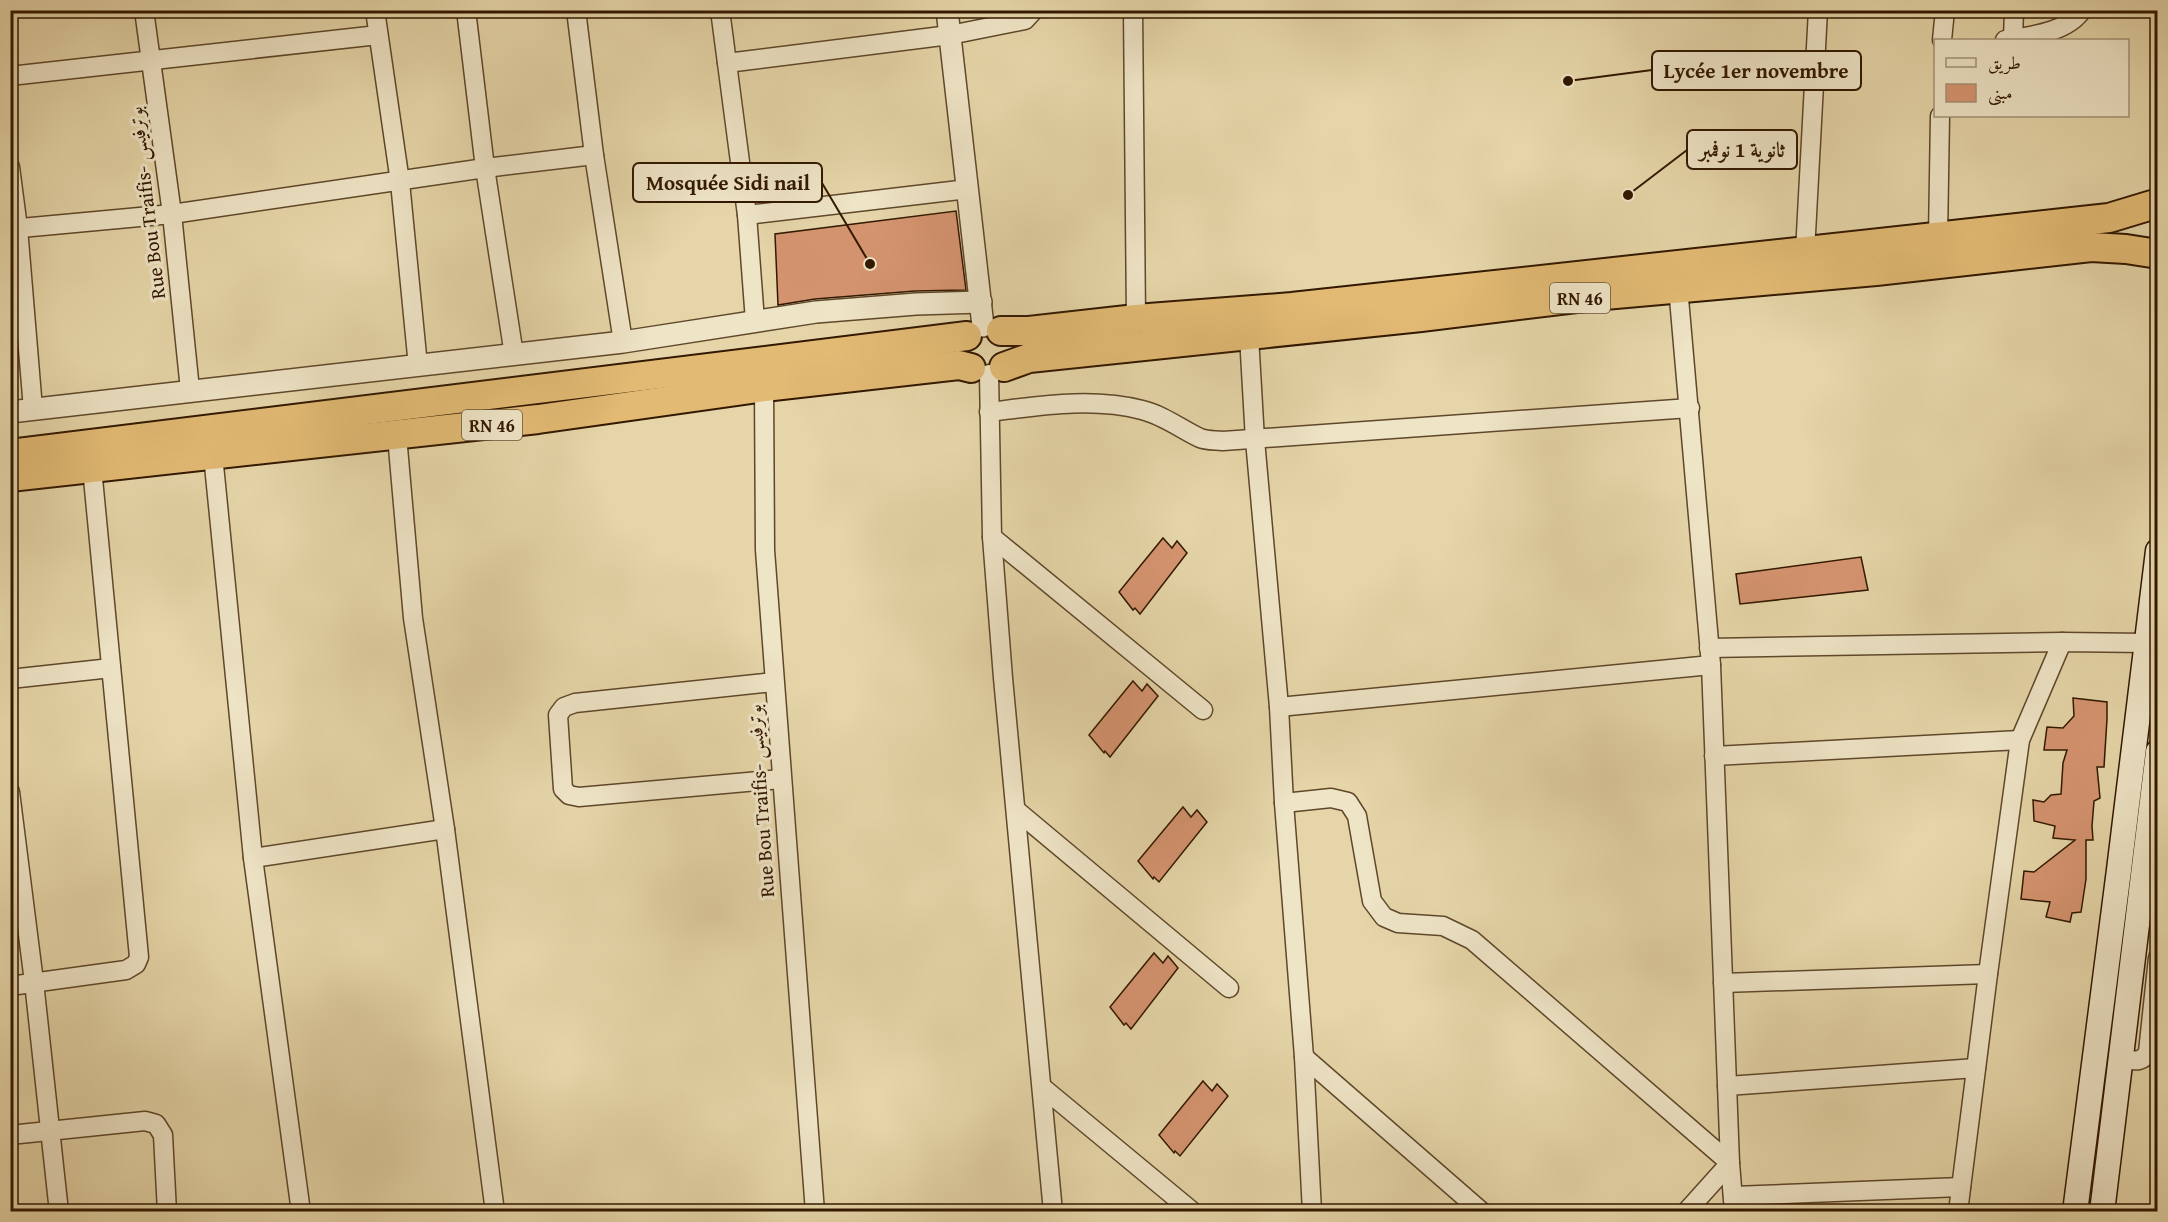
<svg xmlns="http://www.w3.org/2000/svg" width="2168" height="1222" font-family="'Gentium Book Plus',Amiri,serif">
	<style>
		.building { fill: #d59470; stroke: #321800; stroke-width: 1.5 }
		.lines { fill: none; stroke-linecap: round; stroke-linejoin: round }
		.minor-casing { stroke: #5f472a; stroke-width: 21 }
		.tertiary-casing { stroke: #5f472a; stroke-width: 24 }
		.secondary-casing { stroke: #321800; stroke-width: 27 }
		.trunk-casing { stroke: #321800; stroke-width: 32 }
		.minor { stroke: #eee4c6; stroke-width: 18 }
		.tertiary { stroke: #eee4c6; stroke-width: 21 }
		.secondary { stroke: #eee4c6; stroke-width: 24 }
		.trunk { stroke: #e2ba74; stroke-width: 28 }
		.labels { text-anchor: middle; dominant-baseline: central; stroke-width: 6; stroke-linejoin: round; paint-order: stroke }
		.shield { fill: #eee4c6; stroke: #6a553b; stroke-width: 1.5 }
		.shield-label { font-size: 18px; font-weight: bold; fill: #321800 }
		.street-label { font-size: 20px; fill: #321800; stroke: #eee4c6 }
		.leader { fill: none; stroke: #321800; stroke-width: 2 }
		.callout-dot { fill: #321800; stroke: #eee4c6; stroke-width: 2 }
		.callout { fill: #eee4c6; stroke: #321800; stroke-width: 2 }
		.callout-label { font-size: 21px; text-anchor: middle; font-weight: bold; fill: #321800 }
	</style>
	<rect width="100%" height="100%" fill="#e5d5a8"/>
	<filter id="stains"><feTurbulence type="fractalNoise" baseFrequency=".00333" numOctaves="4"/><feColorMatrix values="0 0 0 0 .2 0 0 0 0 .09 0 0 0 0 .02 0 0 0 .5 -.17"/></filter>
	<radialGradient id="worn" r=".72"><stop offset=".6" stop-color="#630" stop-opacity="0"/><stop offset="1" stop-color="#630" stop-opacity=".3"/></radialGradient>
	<!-- building -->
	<g class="building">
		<path d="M956,211L966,290L915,291L815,299L778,305L775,234Z"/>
		<path d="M1163,538L1172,548L1177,541L1187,553L1140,614L1135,608L1133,610L1119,592Z"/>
		<path d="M1861,557L1868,590L1740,604L1736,574Z"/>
		<path d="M1133,681L1142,691L1147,684L1158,696L1110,757L1105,751L1104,753L1089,735Z"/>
		<path d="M2073,698L2107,702V719L2104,767H2097L2100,798L2094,801L2092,826L2093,840H2086V879L2081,912L2072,913L2070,922L2046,917L2050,902L2021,899L2024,871L2034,872L2075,840L2053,838L2055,826L2034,821L2033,800L2044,802L2051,795L2061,794L2063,763L2067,750H2044L2047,727L2063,728L2074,716Z"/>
		<path d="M1183,807L1191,817L1197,810L1207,822L1159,882L1154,877L1153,879L1138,861Z"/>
		<path d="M1154,953L1163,963L1168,956L1178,968L1131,1029L1126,1023L1124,1025L1110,1007Z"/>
		<path d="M1203,1081L1212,1091L1217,1084L1228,1096L1180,1156L1175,1151L1174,1153L1159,1135Z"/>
	</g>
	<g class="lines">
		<!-- minor casing -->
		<g class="minor-casing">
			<g id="minor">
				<path d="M144,10L172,214L190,390"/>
				<path d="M375,10L400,182L418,366"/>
				<path d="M466,10L485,168L514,355"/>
				<path d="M576,10L594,155L623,342"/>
				<path d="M720,10L747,215L755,321"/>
				<path d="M1133,10L1136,319"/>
				<path d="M2013,39L2014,10"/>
				<path d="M1942,40L1945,10"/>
				<path d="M2005,40C2029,36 2067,33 2082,10"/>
				<path d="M727,63L950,35L1025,20L1034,10"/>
				<path d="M10,76L378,35"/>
				<path d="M10,167L18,228L33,409"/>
				<path d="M747,215L968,189"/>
				<path d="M10,229L172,214L485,168L594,155"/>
				<path d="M1938,237L1940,116"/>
				<path d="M1805,252L1818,10"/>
				<path d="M1678,287L1711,665L1730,1163L1734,1212"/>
				<path d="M1249,336L1255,440L1279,707L1284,803L1304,1057L1312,1212"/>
				<path d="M989,374L992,537L1003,678L1053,1212"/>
				<path d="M764,387L765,550L815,1212"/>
				<path d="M989,412C1039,406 1091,397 1142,410C1163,415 1181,429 1200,438C1207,441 1216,440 1223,441L1690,408"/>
				<path d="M397,436L413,618L445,829L495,1212"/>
				<path d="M213,455L253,858L301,1212"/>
				<path d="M992,537L1203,710"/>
				<path d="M1709,648L2062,642L2146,643"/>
				<path d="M10,679L111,668"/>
				<path d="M774,682L575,703L564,707L558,715L563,789L569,795L579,797L781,779"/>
				<path d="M1279,707L1711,665"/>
				<path d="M1714,756L2020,740"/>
				<path d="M10,792L34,982L59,1212"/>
				<path d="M1284,803L1331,798L1348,802L1357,816L1372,901L1384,917L1398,923L1443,926L1472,940L1730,1163L1686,1212"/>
				<path d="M1016,810L1229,988"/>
				<path d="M253,858L445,829"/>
				<path d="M1723,983L1988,974"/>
				<path d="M10,986L126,970L136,964L139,957L92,468"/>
				<path d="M1304,1057L1482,1212"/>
				<path d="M2121,1059C2133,1060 2142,1064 2148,1052L2158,958"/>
				<path d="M1727,1086L1976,1068"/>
				<path d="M1042,1087L1193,1212"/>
				<path d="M10,1135L145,1121L156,1124L163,1135L167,1212"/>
				<path d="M1733,1196L1961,1187"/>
				<path d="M1958,1212L1988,974L2020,740L2062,642"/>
			</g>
		</g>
		<!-- tertiary casing -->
		<g class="tertiary-casing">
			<g id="tertiary">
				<path d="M947,10L983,326"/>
				<path d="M10,412L623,342L816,312L916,304L981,302"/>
			</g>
		</g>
		<!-- secondary casing -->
		<g class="secondary-casing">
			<g id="secondary">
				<path d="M2075,1212L2119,870L2158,551"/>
				<path d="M2102,1212L2158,752"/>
			</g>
		</g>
		<!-- trunk casing -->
		<g class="trunk-casing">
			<g id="trunk">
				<path d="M1001,331H1029L1136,319L1292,307L2109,218L2152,205"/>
				<path d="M1004,367L1029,358L1421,317L1593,296L1876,271L2091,247L2126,249L2158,254"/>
				<path d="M10,454L967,336"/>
				<path d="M10,477L538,419L764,387L959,365L971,368"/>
			</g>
		</g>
		<!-- minor -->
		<use href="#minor" class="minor"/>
		<!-- tertiary -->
		<use href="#tertiary" class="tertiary"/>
		<!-- secondary -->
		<use href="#secondary" class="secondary"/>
		<!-- trunk -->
		<use href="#trunk" class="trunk"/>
	</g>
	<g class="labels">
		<!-- shield labels -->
		<g class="shield">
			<rect x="1550" y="283" width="60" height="30" rx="4.5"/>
			<rect x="462" y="410" width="60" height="30" rx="4.5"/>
		</g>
		<g class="shield-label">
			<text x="1580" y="298">RN 46</text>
			<text x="492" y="425">RN 46</text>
		</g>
		<!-- street labels -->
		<g class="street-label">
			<text transform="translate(146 203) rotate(-97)">Rue Bou Traifis- بوترفيس</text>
			<text transform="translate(760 801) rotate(-94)">Rue Bou Traifis- بوترفيس</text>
		</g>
	</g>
	<!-- callouts -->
	<path class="leader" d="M1568 81L1652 70M1628 195L1687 150M870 264L822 183"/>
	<g class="callout-dot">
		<circle cx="1568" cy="81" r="6"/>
		<circle cx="1628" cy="195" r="6"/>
		<circle cx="870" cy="264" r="6"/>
	</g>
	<g class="callout">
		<rect x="1652" y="51" width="209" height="39" rx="6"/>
		<rect x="1687" y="130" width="110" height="39" rx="6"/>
		<rect x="633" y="163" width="189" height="39" rx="6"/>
	</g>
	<g class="callout-label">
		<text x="1756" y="78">Lycée 1er novembre</text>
		<text x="1742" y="157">ثانوية 1 نوفمبر</text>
		<text x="728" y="190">Mosquée Sidi nail</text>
	</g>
	<!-- margin -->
	<rect width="2168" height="1222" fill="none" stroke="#e5d5a8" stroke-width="36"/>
	<rect x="12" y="12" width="2144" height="1198" fill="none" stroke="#321800" stroke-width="3"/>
	<rect x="18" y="18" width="2132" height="1186" fill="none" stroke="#321800" stroke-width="1.5"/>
	<!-- legend -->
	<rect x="1934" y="39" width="195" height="78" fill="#eee4c6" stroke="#a39277" stroke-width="1.5"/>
	<rect x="1946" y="58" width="30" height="9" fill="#eee4c6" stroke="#a39277" stroke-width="1.5"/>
	<text x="1988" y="69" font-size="18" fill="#321800">طريق</text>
	<rect x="1946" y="84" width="30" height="18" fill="#d59470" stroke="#a39277" stroke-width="1.5"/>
	<text x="1988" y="99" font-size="18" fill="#321800">مبنى</text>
	<rect width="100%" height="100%" filter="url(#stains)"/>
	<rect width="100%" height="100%" fill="url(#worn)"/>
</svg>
